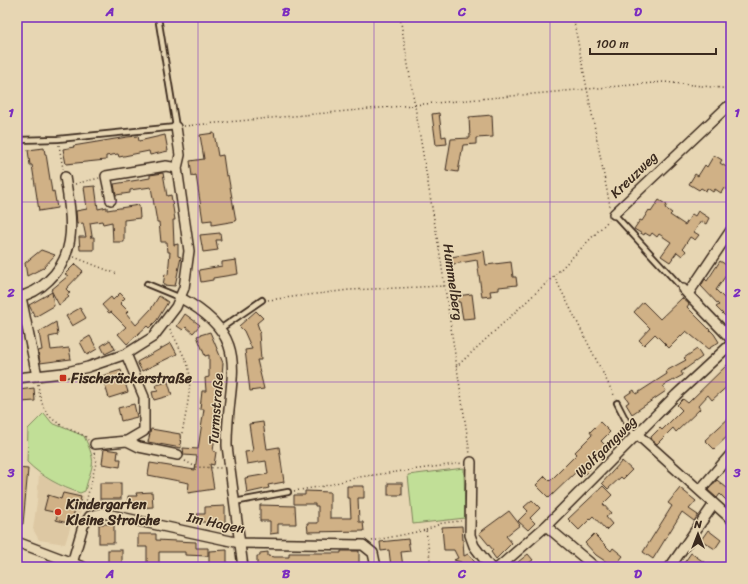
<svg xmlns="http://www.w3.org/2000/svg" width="748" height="584" font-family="Sriracha,sans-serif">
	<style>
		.built { fill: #ddc8a3 }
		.green { fill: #c1df97; stroke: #7e845a }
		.building { fill: #d0b186; stroke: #3b2a1e }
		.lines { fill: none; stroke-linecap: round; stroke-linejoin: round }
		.service-casing { stroke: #3b2a1e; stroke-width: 8 }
		.minor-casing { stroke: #3b2a1e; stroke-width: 12 }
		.path { stroke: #3b2a1e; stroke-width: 1.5; stroke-dasharray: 1 3; stroke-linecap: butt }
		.service { stroke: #e7d6b3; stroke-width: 4.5 }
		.minor { stroke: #e7d6b3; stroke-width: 9 }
		.grid { fill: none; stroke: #7b2cbf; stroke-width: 1; stroke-opacity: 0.55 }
		.poi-dot { fill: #c8321e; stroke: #e7d6b3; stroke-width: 1.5 }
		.labels { text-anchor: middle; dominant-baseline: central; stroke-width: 3; stroke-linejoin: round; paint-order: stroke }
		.street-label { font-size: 14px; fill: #3b2a1e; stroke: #e7d6b3 }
		.poi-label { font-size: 14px; font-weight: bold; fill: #3b2a1e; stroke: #e7d6b3; text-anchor: start }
		.neatline { fill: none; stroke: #7b2cbf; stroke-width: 1.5 }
		.grid-label { font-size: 13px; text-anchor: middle; font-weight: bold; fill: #7b2cbf }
	</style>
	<rect width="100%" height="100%" fill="#e7d6b3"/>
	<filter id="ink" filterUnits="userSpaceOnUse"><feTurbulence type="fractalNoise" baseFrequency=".025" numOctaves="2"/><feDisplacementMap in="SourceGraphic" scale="8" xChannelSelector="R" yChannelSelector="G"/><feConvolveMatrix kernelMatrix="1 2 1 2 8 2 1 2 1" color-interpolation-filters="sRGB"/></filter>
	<g filter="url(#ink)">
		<!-- built -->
		<path class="built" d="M39,474L61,487L84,496L78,526L71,525L65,544L39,540L33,529L37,502Z"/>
		<!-- green -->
		<g class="green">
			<path d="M44,413L52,423L84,436C98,466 92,462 85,491L80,493C61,487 42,477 27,462L28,429Z"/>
			<path d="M464,468L465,518L413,524L408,475Z"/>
		</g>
		<!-- building -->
		<g class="building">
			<path d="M439,113L442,137L446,136L447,144L436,145L432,114Z"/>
			<path d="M492,115L493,137L476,138V144L463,145L458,172L446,170L451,139L470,138L469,117Z"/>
			<path d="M214,133L218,156L223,155L226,176L228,175L236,221L212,225V220L203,221L196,175L192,176L190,161L204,159L200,135Z"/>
			<path d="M165,135L168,151L150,155L149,151L119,157L118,154L106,156V160L66,164L63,149L74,147L73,146L127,137L138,136L139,141Z"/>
			<path d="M44,148L45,154H46L52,192L54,191L57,208L39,211L32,165H30L28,150Z"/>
			<path d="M714,155L722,160L720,163L728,168L726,170L731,173V182L726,190L724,188L721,193L715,189L713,192L707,188L706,191L701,188L699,190L689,184L695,174L698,176L705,165L707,167Z"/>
			<path d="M163,173L167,196L171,195L175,220H173L174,245L178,244V256L181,257L175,286L163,285L165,274L168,275L170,252H168L167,242H161L159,222H157L151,187L130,190V193L116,195L114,184L150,178V175Z"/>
			<path d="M95,186L98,209L107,207V210L139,205L140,218L124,220V242H113L112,222L103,224L102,221L90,223L92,236L90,237H94V250H80L79,237H86L83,223L77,224L76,211L87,209L84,187Z"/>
			<path d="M659,200L667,205L665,208L672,213L670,215L685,225L692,214L695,216L698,211L709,218L706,224L701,221L694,232L699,235L695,240L690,237L683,248L686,251L682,256L677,252L670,262L661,256L671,242L659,234L657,237L652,233L650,236L645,233L644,235L634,229L640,220L642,221L649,210L651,212Z"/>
			<path d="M220,233L221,240H216L218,250L203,252L200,235Z"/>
			<path d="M41,250L55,255L43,268L27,276L25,263Z"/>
			<path d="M484,251L486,265L511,262L513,277H516L517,285L499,287V290L490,291L491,296L482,297L477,260L448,265L446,258Z"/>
			<path d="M236,260L238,274L213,278V280L201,282L199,270L222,266V262Z"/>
			<path d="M720,261L731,268L716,290L725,299L727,297L731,300V319L727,314L725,316L716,307L719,305L701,286L705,279L707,281Z"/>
			<path d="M75,264L83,271L66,289L70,293L67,295L69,297L59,305L51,290L68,276L65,274Z"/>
			<path d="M52,292L54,306L35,317L29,305Z"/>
			<path d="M120,293L125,298L120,303L128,311L126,313L136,325L151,309L159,296L168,302L157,320L149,328L147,326L127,344L118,334L126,327L111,312L109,313L102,305L111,297L113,300Z"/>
			<path d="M472,294L475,318L463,319L460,302H458L457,296Z"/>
			<path d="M682,298L689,304L687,307L714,334L719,342L708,349L686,331L669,348L655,334L644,345L639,340L650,328L634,312L643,302L660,319Z"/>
			<path d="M80,308L86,318L72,326L66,316Z"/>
			<path d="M256,311L263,318L257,323L260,332L259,333L261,360H257L264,389L250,391L245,350L252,349L244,331L239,326Z"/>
			<path d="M185,314L200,325L193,333L186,327L183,330L177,326Z"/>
			<path d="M56,322L58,335L49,337L51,350L69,348L71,359L40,363L38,351L42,350L39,332Z"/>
			<path d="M210,332L223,363L221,386H218L215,420H217L213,451L216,452L214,465L210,464L214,489L188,493L189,483L148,475L150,463L195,470L197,456L184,455L183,448L198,449L204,409H200L202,391H206L205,378L209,377V355L205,356L197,336Z"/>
			<path d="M90,336L97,349L87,355L80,342Z"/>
			<path d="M110,340L115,349L105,354L101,346Z"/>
			<path d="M171,343L177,354L142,371L137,362Z"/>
			<path d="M697,349L702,357L681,372L683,375L663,386L666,391L632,414L626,404L629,402L625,396L634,390L636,394L667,374L666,371L686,360L684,358Z"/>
			<path d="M731,361V383L712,400L708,395L698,406L700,409L676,432L673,428L657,444L652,440L651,437L660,428L662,430L682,410L677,405L683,399L688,403Z"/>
			<path d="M121,370L128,392L109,398L102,376Z"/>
			<path d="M168,382L172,395L154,400L152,392L158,391L156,385Z"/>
			<path d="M34,388L35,401L21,402L19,390Z"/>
			<path d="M134,404L137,417L121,421L118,408Z"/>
			<path d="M731,416V433L714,449L705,440Z"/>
			<path d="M263,422L267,449L279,447L284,482L268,485L269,488L247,493L245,478L268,474L266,461L247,464L245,452L253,451L249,424Z"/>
			<path d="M600,422L610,432L601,441L608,448L599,457L595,453L585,463L590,469L586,473L582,476L577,471L549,498L536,485L545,476L550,481L577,454L575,452L592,435L590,432Z"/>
			<path d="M151,429L180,434L181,448L148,442Z"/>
			<path d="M104,449L118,451L117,459H121L120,467L102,464Z"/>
			<path d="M622,461L632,470L623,479L621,477L608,489L602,483Z"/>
			<path d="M17,468L28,469L23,524H17Z"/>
			<path d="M717,480L727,488L731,484V505L720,494L717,498L708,490Z"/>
			<rect x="100" y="483" width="21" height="16"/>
			<rect x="388" y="483" width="14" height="12"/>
			<path d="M347,486H364V498H358L359,522H363L364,531L308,532L307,523H318V506H315V504H294V495H305V491L330,492V518H351L350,498H347Z"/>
			<path d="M603,486L612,495L603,504L611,513L606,517L612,524L606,530L593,516L579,530L568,519Z"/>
			<path d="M680,488L696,501L689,509L698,515L694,521L682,512L653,559L643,552L672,506L668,503Z"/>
			<path d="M152,492L153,507L137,508L136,504H128V496H137L136,493Z"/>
			<path d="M63,493L81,497L78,510L75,509L71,524L56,520L58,513L44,510L48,495L61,499Z"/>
			<path d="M532,500L540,508L530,518L535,523L528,530L518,521L528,511L524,507Z"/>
			<path d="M260,505L295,506L296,524H278V533L270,534V521H260Z"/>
			<path d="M225,506V525H206L205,522H198L197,514H205V507Z"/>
			<path d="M509,511L520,525L506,536L512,543L496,559L491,552L493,550L479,533Z"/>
			<rect x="99" y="524" width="15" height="19"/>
			<path d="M462,526L464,556L468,554L479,567L465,563L464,567L461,562L454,560L458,558L454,550H444L442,527Z"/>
			<path d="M708,530L721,540L715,549L701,540Z"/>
			<path d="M138,534H156V540L196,542V548H208V556L185,555V552H159V567H147V547H138Z"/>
			<path d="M594,534L611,551L613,548L623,556L614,567L596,555L585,543Z"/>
			<path d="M408,539L410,551L401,552L403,567H391L389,550L381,551L380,542Z"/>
			<rect x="108" y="550" width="14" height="15"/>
			<path d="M227,550V566L209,567V551Z"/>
			<path d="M341,551H359V565H334V567H289V565L257,567V556H260V553L268,552V556L274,557H289V553H341Z"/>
			<path d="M691,553L711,567H690L684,563Z"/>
			<path d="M528,554L533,560L523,567L518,562Z"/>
		</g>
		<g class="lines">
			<!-- service casing -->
			<g class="service-casing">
				<g id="service">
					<path d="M17,140L58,139L176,127L158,17"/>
					<path d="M614,214L683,289"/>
					<path d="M147,284L181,298"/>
					<path d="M220,329L262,300"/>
					<path d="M617,403L635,438"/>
					<path d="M234,502L288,492"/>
				</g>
			</g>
			<!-- minor casing -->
			<g class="minor-casing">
				<g id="minor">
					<path d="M111,200L106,176L166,166L177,168"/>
					<path d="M614,214L727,107L731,106"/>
					<path d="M683,289L731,339"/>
					<path d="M688,294L731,230"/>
					<path d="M17,297C30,295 40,289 49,280C79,252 71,213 65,177"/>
					<path d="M21,297L37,376"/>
					<path d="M181,298C257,340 226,377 227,446L243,567"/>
					<path d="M17,378L63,373L88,367L126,354L153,337L176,307L184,288L189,251L177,168L180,155L176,127"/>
					<path d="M638,435L731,519"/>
					<path d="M127,441L139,447L178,455"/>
					<path d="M95,444L127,441L144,431V397L126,354"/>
					<path d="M471,462L470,535L474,546L490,567"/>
					<path d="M700,490L731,454"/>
					<path d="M546,526L595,567"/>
					<path d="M17,542L83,567"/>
					<path d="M71,567L83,526L90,516L102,513L240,543L363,545L373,553L376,567"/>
					<path d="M499,567L546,526L676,395L731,344"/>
					<path d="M670,567L714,504"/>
				</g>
			</g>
			<!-- path -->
			<g class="path">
				<path d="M400,17L440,255L470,454"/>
				<path d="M573,17L610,206"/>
				<path d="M724,17L731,18"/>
				<path d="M184,126L664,82L731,89"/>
				<path d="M59,145L63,169"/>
				<path d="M75,184L99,178"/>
				<path d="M74,257L117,274"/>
				<path d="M554,276L615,397"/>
				<path d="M268,300L349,290L444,286"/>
				<path d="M170,329C176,341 183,353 188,366C194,384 183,427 179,447"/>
				<path d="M456,367L554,276L609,220"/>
				<path d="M38,384C42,419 55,423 85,436L88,440"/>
				<path d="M185,461L196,467L221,468"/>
				<path d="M294,491L324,486L359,477L463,463"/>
				<path d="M86,508L85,506L96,463L94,452"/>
				<path d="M426,530L442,523L461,521"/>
				<path d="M372,541L426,530L431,567"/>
			</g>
			<!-- service -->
			<use href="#service" class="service"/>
			<!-- minor -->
			<use href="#minor" class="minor"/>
		</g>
	</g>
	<!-- grid -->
	<path class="grid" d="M198,17V567M374,17V567M550,17V567M17,202H731M17,382H731"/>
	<!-- markers -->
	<g class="poi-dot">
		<rect x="59" y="374" width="8" height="8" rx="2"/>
		<circle cx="58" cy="512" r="4"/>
	</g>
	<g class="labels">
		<!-- street labels -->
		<g class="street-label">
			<text transform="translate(634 175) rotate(-44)">Kreuzweg</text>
			<text transform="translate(453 282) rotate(82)">Hummelberg</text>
			<text transform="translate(216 409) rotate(-86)">Turmstraße</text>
			<text transform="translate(606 447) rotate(-45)">Wolfgangweg</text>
			<text transform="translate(216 523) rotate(12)">Im Hagen</text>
		</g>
		<!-- poi labels -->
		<g class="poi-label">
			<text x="71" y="378">Fischeräckerstraße</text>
			<text x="66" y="504">Kindergarten<tspan x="66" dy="16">Kleine Strolche</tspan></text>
		</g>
	</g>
	<!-- margin -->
	<rect width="748" height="584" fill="none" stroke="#e7d6b3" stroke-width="44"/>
	<!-- north arrow -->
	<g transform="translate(698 534)" stroke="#e7d6b3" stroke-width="3" paint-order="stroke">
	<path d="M0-3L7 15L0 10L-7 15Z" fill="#3b2a1e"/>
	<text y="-6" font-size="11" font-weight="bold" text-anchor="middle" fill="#3b2a1e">N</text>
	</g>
	<!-- scale -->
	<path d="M590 48v6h126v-6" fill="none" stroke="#3b2a1e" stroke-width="2"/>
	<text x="596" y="48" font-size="12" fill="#3b2a1e" stroke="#e7d6b3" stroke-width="3" paint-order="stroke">100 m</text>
	<rect x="22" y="22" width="704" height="540" class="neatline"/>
	<g class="grid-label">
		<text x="110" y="16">A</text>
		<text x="286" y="16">B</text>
		<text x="462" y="16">C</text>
		<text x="638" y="16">D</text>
		<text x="11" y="117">1</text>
		<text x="737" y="117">1</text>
		<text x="11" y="297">2</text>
		<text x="737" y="297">2</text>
		<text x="11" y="477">3</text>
		<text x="737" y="477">3</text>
		<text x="110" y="578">A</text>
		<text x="286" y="578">B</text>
		<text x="462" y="578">C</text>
		<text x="638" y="578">D</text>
	</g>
</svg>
